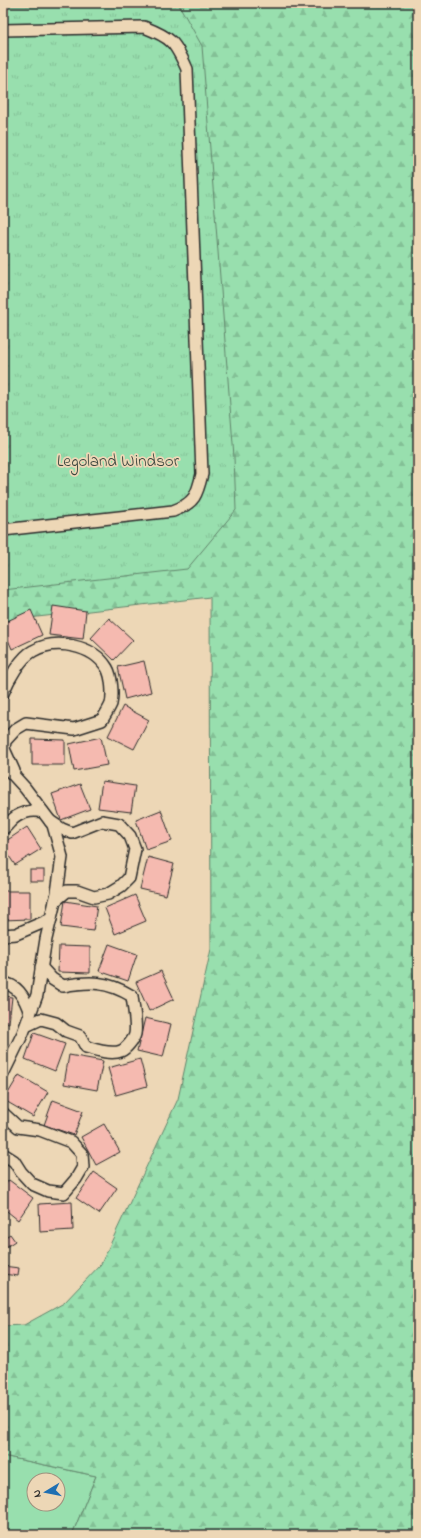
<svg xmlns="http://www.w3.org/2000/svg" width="421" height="1538" font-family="'Indie Flower',sans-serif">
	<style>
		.green { fill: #98dfae; stroke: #62856c; fill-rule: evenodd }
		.forest { fill: url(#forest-firs); stroke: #62856c }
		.park { fill: url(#park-tufts); stroke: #62856c }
		.building { fill: #f5bab0; stroke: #2b2b2b }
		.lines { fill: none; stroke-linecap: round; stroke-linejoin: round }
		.lane-casing { stroke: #2b2b2b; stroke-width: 14 }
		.lane { stroke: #edd7b6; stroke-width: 11 }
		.labels { text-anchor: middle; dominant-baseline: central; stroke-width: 3.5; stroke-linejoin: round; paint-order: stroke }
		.park-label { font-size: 17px; fill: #3b463f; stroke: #edd7b6 }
	</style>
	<defs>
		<pattern id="forest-firs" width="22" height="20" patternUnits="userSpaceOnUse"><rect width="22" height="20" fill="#98dfae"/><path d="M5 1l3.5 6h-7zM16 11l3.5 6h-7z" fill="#83c096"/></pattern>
		<pattern id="park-tufts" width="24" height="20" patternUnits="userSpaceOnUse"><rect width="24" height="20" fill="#98dfae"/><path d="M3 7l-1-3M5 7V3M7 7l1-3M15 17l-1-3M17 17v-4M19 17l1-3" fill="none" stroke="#83c096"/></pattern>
	</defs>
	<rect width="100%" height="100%" fill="#edd7b6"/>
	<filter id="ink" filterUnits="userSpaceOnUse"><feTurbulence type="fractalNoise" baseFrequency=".025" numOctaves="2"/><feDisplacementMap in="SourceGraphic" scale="8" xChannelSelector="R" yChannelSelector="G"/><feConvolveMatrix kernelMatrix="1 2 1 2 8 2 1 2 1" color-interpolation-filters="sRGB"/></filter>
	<g filter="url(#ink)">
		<!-- green -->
		<path class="green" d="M3,1456L96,1476L72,1535H3ZM34,1480H58V1504H34Z"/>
		<!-- forest -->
		<path class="forest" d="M3,3H418V1535H72L96,1476L3,1456V1326L24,1325L64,1303L101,1264L178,1099L211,949L210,597L3,621V589L178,5L3,6Z"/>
		<!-- park -->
		<path class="park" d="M179,5L202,46L234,457L236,510L187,569L3,590V6Z"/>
		<!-- building -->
		<g class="building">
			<path d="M53,606L86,611L83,639L49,635Z"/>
			<path d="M31,610L42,635L12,649L3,628V623Z"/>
			<path d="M109,618L133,640L114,660L91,638Z"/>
			<path d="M144,661L151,692L125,699L118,667Z"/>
			<path d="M123,706L149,720L134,749L108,736Z"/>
			<path d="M101,737L107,765L74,771L69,744Z"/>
			<path d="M32,739L65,740V765H32Z"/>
			<path d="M102,781L135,786L131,812L98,808Z"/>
			<path d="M80,784L90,809L61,820L52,794Z"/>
			<path d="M161,810L172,841L146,850L136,820Z"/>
			<path d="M27,827L41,849L15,865L3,847V843Z"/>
			<path d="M148,857L174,864L166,895L140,889Z"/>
			<rect x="30" y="870" width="14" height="11"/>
			<path d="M3,891H30V919L3,920Z"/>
			<path d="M135,895L146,921L115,934L105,908Z"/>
			<path d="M65,901L97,906L93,931L61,927Z"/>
			<path d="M109,944L137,954L128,981L99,971Z"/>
			<path d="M59,946L90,947V973L58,972Z"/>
			<path d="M161,971L174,999L149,1011L136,982Z"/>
			<path d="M3,996L12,997L9,1023L3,1022Z"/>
			<path d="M145,1018L171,1024L163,1057L137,1051Z"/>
			<path d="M34,1033L65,1044L55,1071L25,1059Z"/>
			<path d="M69,1055L103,1061L97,1090L64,1084Z"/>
			<path d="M140,1059L147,1086L116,1095L108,1068Z"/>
			<path d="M19,1075L48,1092L33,1117L4,1100Z"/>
			<path d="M53,1100L83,1111L74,1135L44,1125Z"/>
			<path d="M104,1124L120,1152L96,1165L81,1137Z"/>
			<path d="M94,1172L117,1188L99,1214L76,1198Z"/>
			<path d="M9,1180L33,1198L18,1220L3,1208V1187Z"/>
			<path d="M72,1202L73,1230L40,1232L39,1204Z"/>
			<path d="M10,1234L15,1241L3,1249V1239Z"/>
			<path d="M3,1266L19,1268L18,1276L3,1274Z"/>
		</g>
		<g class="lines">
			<!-- lane casing -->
			<g class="lane-casing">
				<g id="lane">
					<path d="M3,30L144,27C172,38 175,42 187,69L202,474C197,495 195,503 173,511L3,530"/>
					<path d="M3,693C8,680 21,657 33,651C56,638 93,645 107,668C112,676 113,696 111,704C109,709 105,715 102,720L74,729L26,723L16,729L5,741L4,749L14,771"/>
					<path d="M3,764L25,788L53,825L62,857L57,893L46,939L37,995L23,1033L3,1074"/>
					<path d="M50,821L62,829L72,833L102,821L119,824L130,836L135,849L129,878L121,886L108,894L94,897L77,891H67L55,901"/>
					<path d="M3,829C6,827 7,825 10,822C18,813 31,809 43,812"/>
					<path d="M3,935L16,934L51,919"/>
					<path d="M3,983C18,985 26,1000 30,1014"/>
					<path d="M26,1026L41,1019L56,1023L66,1031L80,1036L86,1047C96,1050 111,1055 121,1051C126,1049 134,1039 135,1034C137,1024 133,1006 132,996C107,981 90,981 63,986L52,979L41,967"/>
					<path d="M3,1113L18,1127L40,1130L71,1142L82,1154L83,1167L76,1179L64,1193L48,1191L32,1184L21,1172L14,1161L3,1154"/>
				</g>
			</g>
			<!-- lane -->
			<use href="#lane" class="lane"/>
		</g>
	</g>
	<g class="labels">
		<!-- park labels -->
		<g class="park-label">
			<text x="118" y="461">Legoland Windsor</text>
		</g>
	</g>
	<!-- margin -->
	<rect width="421" height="1538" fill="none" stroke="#edd7b6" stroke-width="16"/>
	<rect x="8" y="8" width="405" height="1522" fill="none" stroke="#2b2b2b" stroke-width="1.5" filter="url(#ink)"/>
	<!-- north arrow -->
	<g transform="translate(46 1492) rotate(260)"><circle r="19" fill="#edd7b6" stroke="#9f927e"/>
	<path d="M0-3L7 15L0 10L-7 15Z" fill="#1f6fb2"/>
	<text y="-6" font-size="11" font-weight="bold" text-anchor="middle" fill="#2b2b2b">N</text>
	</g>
</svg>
